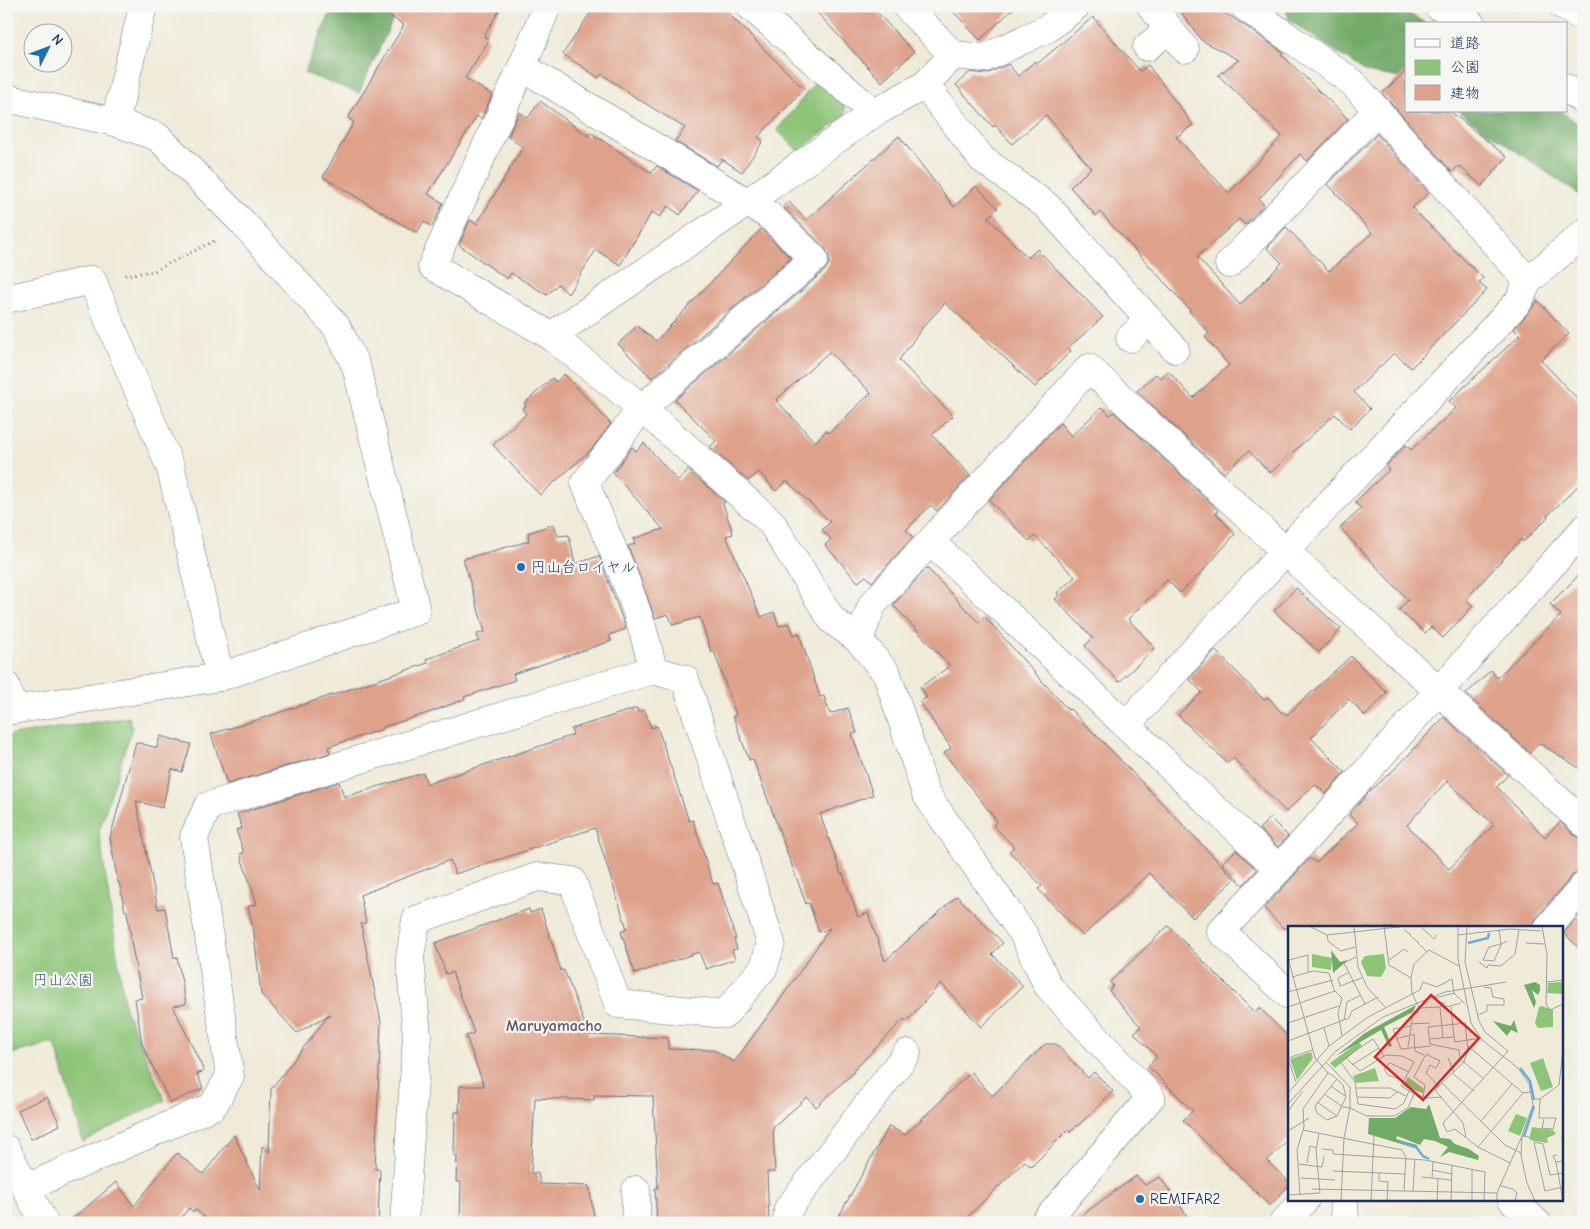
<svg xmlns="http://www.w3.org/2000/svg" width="1590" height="1229" font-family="'Comic Neue','Klee One',sans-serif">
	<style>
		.green { fill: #8dc477; stroke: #547a6a }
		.forest { fill: #72aa68; stroke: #466c63 }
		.building { fill: #dea18a; fill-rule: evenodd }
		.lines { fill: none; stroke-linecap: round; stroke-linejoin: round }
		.minor-casing { stroke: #667189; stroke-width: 29 }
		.highway-casing { stroke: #667189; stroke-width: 29 }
		.path { stroke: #667189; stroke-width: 3; stroke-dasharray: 1 4; stroke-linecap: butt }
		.minor { stroke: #fff; stroke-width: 28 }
		.highway { stroke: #fff; stroke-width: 28 }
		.poi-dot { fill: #1f6fb2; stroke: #f6f6f2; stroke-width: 2 }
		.labels { text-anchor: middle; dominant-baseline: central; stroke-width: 4.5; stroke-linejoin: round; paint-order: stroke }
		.poi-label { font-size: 15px; fill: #1b2f5e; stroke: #f6f6f2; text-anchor: start }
		.park-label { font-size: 15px; fill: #3d5c66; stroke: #f6f6f2 }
		.neighbourhood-label { font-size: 16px; font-weight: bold; fill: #5f576d; stroke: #f6f6f2 }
		.inset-river { fill: none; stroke: #67addd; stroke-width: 2.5 }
		.inset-road { fill: none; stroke: #9ba0a8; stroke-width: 1 }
		.view { fill: #d62828; fill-opacity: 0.15; stroke: #d62828; stroke-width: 2.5 }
		.inset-edge { fill: none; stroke: #1b2f5e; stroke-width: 2.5 }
	</style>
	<rect width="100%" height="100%" fill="#f6f6f2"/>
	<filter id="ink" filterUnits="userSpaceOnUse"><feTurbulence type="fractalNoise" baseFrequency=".02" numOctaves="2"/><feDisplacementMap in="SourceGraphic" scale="10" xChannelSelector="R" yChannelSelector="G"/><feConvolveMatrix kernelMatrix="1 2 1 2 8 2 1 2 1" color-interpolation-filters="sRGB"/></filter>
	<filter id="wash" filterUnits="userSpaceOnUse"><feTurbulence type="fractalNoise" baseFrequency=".0096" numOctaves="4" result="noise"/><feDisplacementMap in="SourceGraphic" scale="20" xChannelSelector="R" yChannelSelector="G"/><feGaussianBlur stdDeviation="1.12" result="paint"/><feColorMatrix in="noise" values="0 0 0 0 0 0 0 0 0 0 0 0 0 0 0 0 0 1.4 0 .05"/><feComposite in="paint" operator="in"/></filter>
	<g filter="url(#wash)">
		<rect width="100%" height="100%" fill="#f0ebd9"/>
		<!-- green -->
		<g class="green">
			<path d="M819,78L845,101V116L798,151L777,130Z"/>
			<path d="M129,717L132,728L99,831L125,1009L165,1100L83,1142L55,1043L6,1055V736Z"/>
		</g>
		<!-- forest -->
		<g class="forest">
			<path d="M333,6H399L359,93L304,73Z"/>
			<path d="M1285,6H1395L1427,24H1406V79L1366,72L1289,20Z"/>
			<path d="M1458,111H1561L1584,128V198Z"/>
		</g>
		<g id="blocks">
			<!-- building -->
			<g class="building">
				<path d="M374,6H502L484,36L489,40L465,78L492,95L481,119L477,116L428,194L443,203L432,227L424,221L417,233L323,177L354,122L348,118L404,25Z"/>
				<path d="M595,6H721L804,89L758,137L763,141L742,172L722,159L717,166L675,141L685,128L635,97L602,74L599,78L563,54Z"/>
				<path d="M811,6H871L914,52L882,82Z"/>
				<path d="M948,6H1016L980,40Z"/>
				<path d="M1177,6H1212L1235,19L1283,52L1281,54L1348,119L1307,161L1300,154L1259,199L1264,205L1245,225L1239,219L1197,257L1240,305L1282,263L1267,248L1286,227L1329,271L1372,233L1328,184L1377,134L1429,193L1412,208L1483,278L1479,283L1487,290L1411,368L1394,353L1354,392L1370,409L1350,429L1335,414L1270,473L1249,451L1224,473L1137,391L1156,374L1160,378L1168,371L1193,398L1229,365L1205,337L1209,333L1189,311L1190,310L1100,212L1096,216L1070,187L1091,168L1046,115L1012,144L995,125L993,127L956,85L970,72L984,74L991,72L1008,64L1018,76L1035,61L1037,64L1093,17L1140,71L1148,65L1193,125L1176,137L1229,193L1282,136L1218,75L1239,60L1201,40Z"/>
				<path d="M1406,71V111H1450L1507,157L1482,186L1459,166L1452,172L1382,93Z"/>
				<path d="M540,101L588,136L590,132L651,173L657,166L698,191L680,215L668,206L660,217L652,212L620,265L596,250L568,294L558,284L547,295L511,273L507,279L459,245L470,220L477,224L523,147L508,137L519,112L528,118Z"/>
				<path d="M899,136L954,207L976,186L998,208L988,218L1028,258L1037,249L1103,317L1068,348L1071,351L1035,387L981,335L945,303L923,327L899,360L953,416L932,435L970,475L937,511L931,505L906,530L913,537L872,582L866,576L858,582L825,545L831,539L822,530L830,522L787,481L776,491L759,472L748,481L710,447L716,441L675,400L824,271L829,264V256L825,248L783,207L788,201L806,220ZM829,352L871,393L829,433L827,430L815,442L776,400Z"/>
				<path d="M761,229L791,258L652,378L618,344L637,326L656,341Z"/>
				<path d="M1538,301L1569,334L1541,360L1584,406V480L1547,516L1548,517L1523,542L1521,539L1466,599L1473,606L1443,638L1431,627L1425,633L1399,610L1408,600L1340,528L1361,509L1355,502L1389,470L1386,466L1406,445L1411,450L1456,408L1449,401L1520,335L1514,329Z"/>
				<path d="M564,374L611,424L591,450L540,495L493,445L526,414L522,409L526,406L524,404L552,378L556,382Z"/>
				<path d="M1102,407L1110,415L1114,412L1213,505L1218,511L1216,513L1235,534L1204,570L1180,593L1167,580L1128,619L1155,648L1119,682L1085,646L1093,638L1055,599L1059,596L1057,593L1075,577L1035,536L1029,541L989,500L1060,423L1071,436Z"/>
				<path d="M644,443L678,481L688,470L725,502L723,504L733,534L726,536L761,617L774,612L779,626L789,623L794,635L799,633L820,697L824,696L830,714L848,708L857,733L852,734L873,795L820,814L841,874H843L858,917L868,913L885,961L957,896L1003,943L992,954L1023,986L981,1027L941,983L906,1022L904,1019L853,1071L854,1072L816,1107L807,1097L773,1128L775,1172H767L769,1223H657L655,1188H658L653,1096L594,1095V1100L535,1098L531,1173H538L540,1184L589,1186L595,1223H460L461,1182H456L457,1156L454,1155L455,1112H459L460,1086H484L466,1036L474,1033L452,972L446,974L435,943L529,909L530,913L541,909L561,971L564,970L589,1035L668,1038V1049L714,1050L734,1062L787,990L830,928L819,932L809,903L806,904L753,759L749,760L733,716L736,715L714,651L711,652L700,617L673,625L668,614L655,618L628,546L635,544L633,539L663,529L613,473L632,447L636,451Z"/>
				<path d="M554,524L558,536L569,535L575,564L599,556L626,629L609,635L611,641L513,674L515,680L464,697L465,699L428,713L383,727V729L328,747L330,753L227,784L211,734L263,718L428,663L426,659L479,641L477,634L485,632L463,559L529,541L528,533Z"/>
				<path d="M927,568L979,623L985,617L1068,710L1070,709L1107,746L1235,879L1193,918L1149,873L1083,936L1038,889L1042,886L1009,851L1014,847L993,825L997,821L944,753L951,748L920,702L927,697L920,687L950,666L893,605Z"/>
				<path d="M1584,570V771L1539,743L1530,753L1466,694L1491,670L1497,678L1561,615L1550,604Z"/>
				<path d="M1296,588L1341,629L1319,652L1274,611Z"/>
				<path d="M1215,650L1264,700L1268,697L1282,713L1283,712L1287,715L1351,656L1387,693L1365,716L1349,699L1311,738L1345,772L1326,794L1315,784L1286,812L1233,758L1227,763L1178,715L1202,692L1189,679Z"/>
				<path d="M637,708L638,712L645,710L651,728L657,726L689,821L693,820L713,884L718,883L736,939H734L737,949L732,950L735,959L706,969L699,952L635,974L621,932L627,929L595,828L455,874L450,860L360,895L366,923L361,924L381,1022L375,1169H380L378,1223H211L196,1210L193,1212L189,1208L177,1223H68L116,1182L134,1206L177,1153L203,1174L234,1135L260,1190L262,1146L269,1152L271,1089L330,1014L297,1033L261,994L254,934L248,906L257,904L240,854L244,853L236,830L242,828L237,814L339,782L344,797L423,773L427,784L573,735L571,729Z"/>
				<path d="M1444,717L1508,775L1497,787L1545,837L1560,822L1574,835L1584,838V871H1578L1572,876L1536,918L1533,928H1283L1264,908L1310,858L1316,863L1358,823L1349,815L1367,794L1399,765ZM1447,781L1494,825L1449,869L1407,825Z"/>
				<path d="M160,736L191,744L182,772L172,769L162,808L136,801L158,909L165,908L174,958L177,957L186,1004L173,1006L204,1071L197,1074L203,1088L170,1103L142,1044L135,999L142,998L130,937L131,936L127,911H125L119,882L118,883L110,838L136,742L157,748Z"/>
				<path d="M1270,818L1288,836L1278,847L1259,829Z"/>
				<path d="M1236,850L1257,870L1243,885L1222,863Z"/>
				<path d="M1584,910V953L1564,933Z"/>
				<path d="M1168,926L1255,1013L1259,1007L1289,1038V1139L1267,1161L1289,1182V1185L1270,1206L1183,1120L1193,1111L1148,1066L1157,1057L1134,1033L1141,1027L1109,991L1113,986L1110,982Z"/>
				<path d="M1045,1044H1056L1088,1078L1094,1072L1113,1091L1091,1114L1070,1132L1068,1130L1031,1167L1025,1161L961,1223H835L889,1126L905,1135L971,1072L992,1096Z"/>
				<path d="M47,1097L60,1125L31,1139L18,1110Z"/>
				<path d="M1136,1176L1145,1185L1160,1177L1192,1223H1071Z"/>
			</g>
		</g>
	</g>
	<g filter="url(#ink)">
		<use href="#blocks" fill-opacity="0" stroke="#667189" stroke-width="1"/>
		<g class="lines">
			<!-- minor casing -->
			<g class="minor-casing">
				<g id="minor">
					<path d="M547,6L522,67L432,266L551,336L642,408L771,522L832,620L859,640"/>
					<path d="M750,6L874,113"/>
					<path d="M906,6L953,55"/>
					<path d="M1151,6L1185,49"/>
					<path d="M1244,6L1352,82L1528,281L1584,233"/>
					<path d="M1438,6L1471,24"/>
					<path d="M1147,47L1169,29"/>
					<path d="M522,67L770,216L814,259L642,408L585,483C610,544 640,606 653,670"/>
					<path d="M925,85L982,159L1047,206L1175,349"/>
					<path d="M1566,88L1584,101"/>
					<path d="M6,98L115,122L158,137L244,224L336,326L356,366L416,611L220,677L6,711"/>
					<path d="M115,122L143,6"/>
					<path d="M1229,264L1378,110"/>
					<path d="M6,299L92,280L171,469L220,677"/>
					<path d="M551,336L748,202L874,113L925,85L953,55L985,58L1048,28L1076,6"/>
					<path d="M1130,338L1149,320"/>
					<path d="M931,542L1279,869L1221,931L1289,995"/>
					<path d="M6,686L13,710"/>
					<path d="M1126,725L1285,551L1519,301L1528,281"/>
					<path d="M1279,869L1584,529"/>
					<path d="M1548,928L1584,886"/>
					<path d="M6,1149L44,1223"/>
					<path d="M26,1188L213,1106L230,1076L194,837L208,806L653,670L685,679L771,943L764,967L725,1014L618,1004L572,881L537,877L416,920L410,957L417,1036L404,1223"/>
					<path d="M1344,1200L1345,1223"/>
					<path d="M1512,1200L1537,1223"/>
					<path d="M636,1223V1190"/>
					<path d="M787,1223L788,1209L907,1053"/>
					<path d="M1044,1223L1151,1097L1048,986L1024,935L926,794L887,674L859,640L872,605L1089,368L1285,551L1584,823"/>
					<path d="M1283,1223L1305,1200"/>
				</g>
			</g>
			<!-- highway casing -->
			<g class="highway-casing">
				<path id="highway" d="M1563,6L1584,18"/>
			</g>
			<!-- path -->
			<path class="path" d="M125,275L154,271L216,240"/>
			<!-- minor -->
			<use href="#minor" class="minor"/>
			<!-- highway -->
			<use href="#highway" class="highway"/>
		</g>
	</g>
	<!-- markers -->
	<g class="poi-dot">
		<circle cx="521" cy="567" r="5"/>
		<circle cx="1140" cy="1199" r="5"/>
	</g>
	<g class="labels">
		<!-- poi labels -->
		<g class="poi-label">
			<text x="531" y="567">円山台ロイヤル</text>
			<text x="1150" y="1199">REMIFAR2</text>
		</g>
		<!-- park labels -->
		<g class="park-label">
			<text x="63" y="980">円山公園</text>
		</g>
		<!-- neighbourhood labels -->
		<g class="neighbourhood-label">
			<text x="554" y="1026">Maruyamacho</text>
		</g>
	</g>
	<!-- overview -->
	<g transform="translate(1288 926)">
		<rect width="275" height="275" fill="#f0ebd9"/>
		<path d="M24,28L44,32L43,44L24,41ZM96,28L98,42L93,51L79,50L73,36L77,30ZM274,56L275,68L259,67L260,57ZM254,80L265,84V101L250,102L247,97L251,81ZM71,116L74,120L47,142L42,137ZM23,126L25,132L9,154L2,133ZM255,132L265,161L253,165L242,137ZM87,142L91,155L68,157L65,150ZM120,151L136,163L135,167L115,160ZM228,188L239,192L232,210L220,205ZM244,201L265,204L268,208L259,212L260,217L246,215L241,213Z" fill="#8dc477"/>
		<path d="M43,24L52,36L60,34L45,47ZM247,56L252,59V65L250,69L244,64L248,76L246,82L236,59ZM128,79L125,86L96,101L104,120L101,121L93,104L48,130L77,107ZM226,94L230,107L223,104L219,110L205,95L223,100ZM141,178L152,212L162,213L167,218L181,223L191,230L190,234L161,226L152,231L160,221L147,215L136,213L132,219L109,210L108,213L129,219L130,223L80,208L81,192H107L123,181L138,183Z" fill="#72aa68"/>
		<path class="inset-river" d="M180,17L200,12L201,7M232,142L242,155L246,174M236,210L246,180M113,216L128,221L135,230L141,233"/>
		<path class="inset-road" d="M21,0L39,9L119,0M66,0L70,41L79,61L97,81M96,0L101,39L123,52M132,0L146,13L149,9M170,0V33L183,97L194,114L230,142L241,158L245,179L234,209L233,230L239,257L247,275M179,0L177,36L191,95L197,106L220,125L155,197L159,206L167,203L190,221L222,237M254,0L259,29L258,78L262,84L275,78M116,3L139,26M211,4L213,18V19L206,35L195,34L201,21L213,18L219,15M39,9L40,15L53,25L67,21M170,9L222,3L253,5M238,17L256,18M68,31L56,37L77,78M0,32L27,132L40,147L15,183L16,201L9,224L12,268M1,34L20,29V46M100,35L116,23L120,26M191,36L199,42L200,39L213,40L227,28L231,3M171,40L141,24L126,38L123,52L124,67L131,82L152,81L155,76L159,81L173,77M60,47L50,52L52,60L74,52M4,51L25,45L41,47L46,64L54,72L50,87L54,110M259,56L275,54M0,66L45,54M147,72L167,67M0,81L47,65M152,81L155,112M163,81L166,111M190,89L199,85V79H216V73L205,71L203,62L196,61M56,94L59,76L73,69M0,97L51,80M178,97L140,101L142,118L171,124L172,133L196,153M123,98L142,97M177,98L180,124L176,136L147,164L175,197L178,211M123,100L105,103L113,123L143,120M36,102L41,120M108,113L126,108L127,125L136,129M141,113L166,111L167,116L193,112M0,115L61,92L64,85L90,71M180,120L235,167M120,121L125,88L131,86M96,130L85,113L52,135L67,156L70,178L107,183L116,177L121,165M57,131L72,145L98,129L114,130L126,136L113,160L126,168M0,132L25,124M160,132L166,146M0,133L8,156M64,139L91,122M40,147L44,149L52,156L55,159L58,171L49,190L39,194L29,187L27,180L49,153M164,147L186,165M116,155L100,149L96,143L102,137L121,146M154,157L217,219L233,227M43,160L57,170M69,162H102L118,170M0,167L41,120L80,91L132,64L135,56L149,61L164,53L166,67L177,78M36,168L55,181L62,182V161L39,137M70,171L102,172L110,165M135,171L137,159L126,151L138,128L152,135L148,142L142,139L138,147L151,160M245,173H252L271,159L275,124M252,173L251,192H268L265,203L254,202L256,193M29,176L49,190M0,178L48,125L95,91L157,66L218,56M0,185L15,165M193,195L224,158M15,204L114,224L118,231L116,265M0,205L21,192M274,215L275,199M190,221L235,167L243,166M34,223L45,224V228L137,234L197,246L196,275M269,229L265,230L268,236L275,235M268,236L275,275M19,237L22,220L29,222M11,238L34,241L36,230M144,244L164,248M184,244V275M45,245L117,248M91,247V255L100,256L99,275M275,247L262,249L255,218L246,216L257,265L275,261M134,251L164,254M13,252L47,254M144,252L145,235M213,260L225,263L229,267L227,275M24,263L209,267M125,265L127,233M0,269L32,267L28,224L31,207M53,275L56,212L62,182L79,190H106L120,182L126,168L139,172L154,171M83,275L86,210M149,275L150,253M163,275L164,240M209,275V267L234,210L241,211"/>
		<path class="view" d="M143,69L191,112L135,174L87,131Z"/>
		<rect width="275" height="275" class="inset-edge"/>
	</g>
	<!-- margin -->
	<rect width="1590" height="1229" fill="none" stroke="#f6f6f2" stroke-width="25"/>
	<!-- legend -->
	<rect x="1405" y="22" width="162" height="90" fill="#f6f6f2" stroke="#9ea6b7"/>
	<rect x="1415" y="39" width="25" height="8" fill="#ffffff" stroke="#9ea6b7"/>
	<text x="1450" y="48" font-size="15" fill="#1b2f5e">道路</text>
	<rect x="1415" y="60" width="25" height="15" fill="#8dc477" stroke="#9ea6b7"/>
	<text x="1450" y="72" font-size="15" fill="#1b2f5e">公園</text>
	<rect x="1415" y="85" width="25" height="15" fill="#dea18a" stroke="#9ea6b7"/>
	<text x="1450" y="98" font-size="15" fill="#1b2f5e">建物</text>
	<!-- north arrow -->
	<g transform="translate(48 48) rotate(48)"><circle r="24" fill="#f6f6f2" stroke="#9ea6b7"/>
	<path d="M0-4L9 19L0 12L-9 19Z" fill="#1f6fb2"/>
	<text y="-8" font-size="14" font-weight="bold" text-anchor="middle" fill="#1b2f5e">N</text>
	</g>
</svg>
